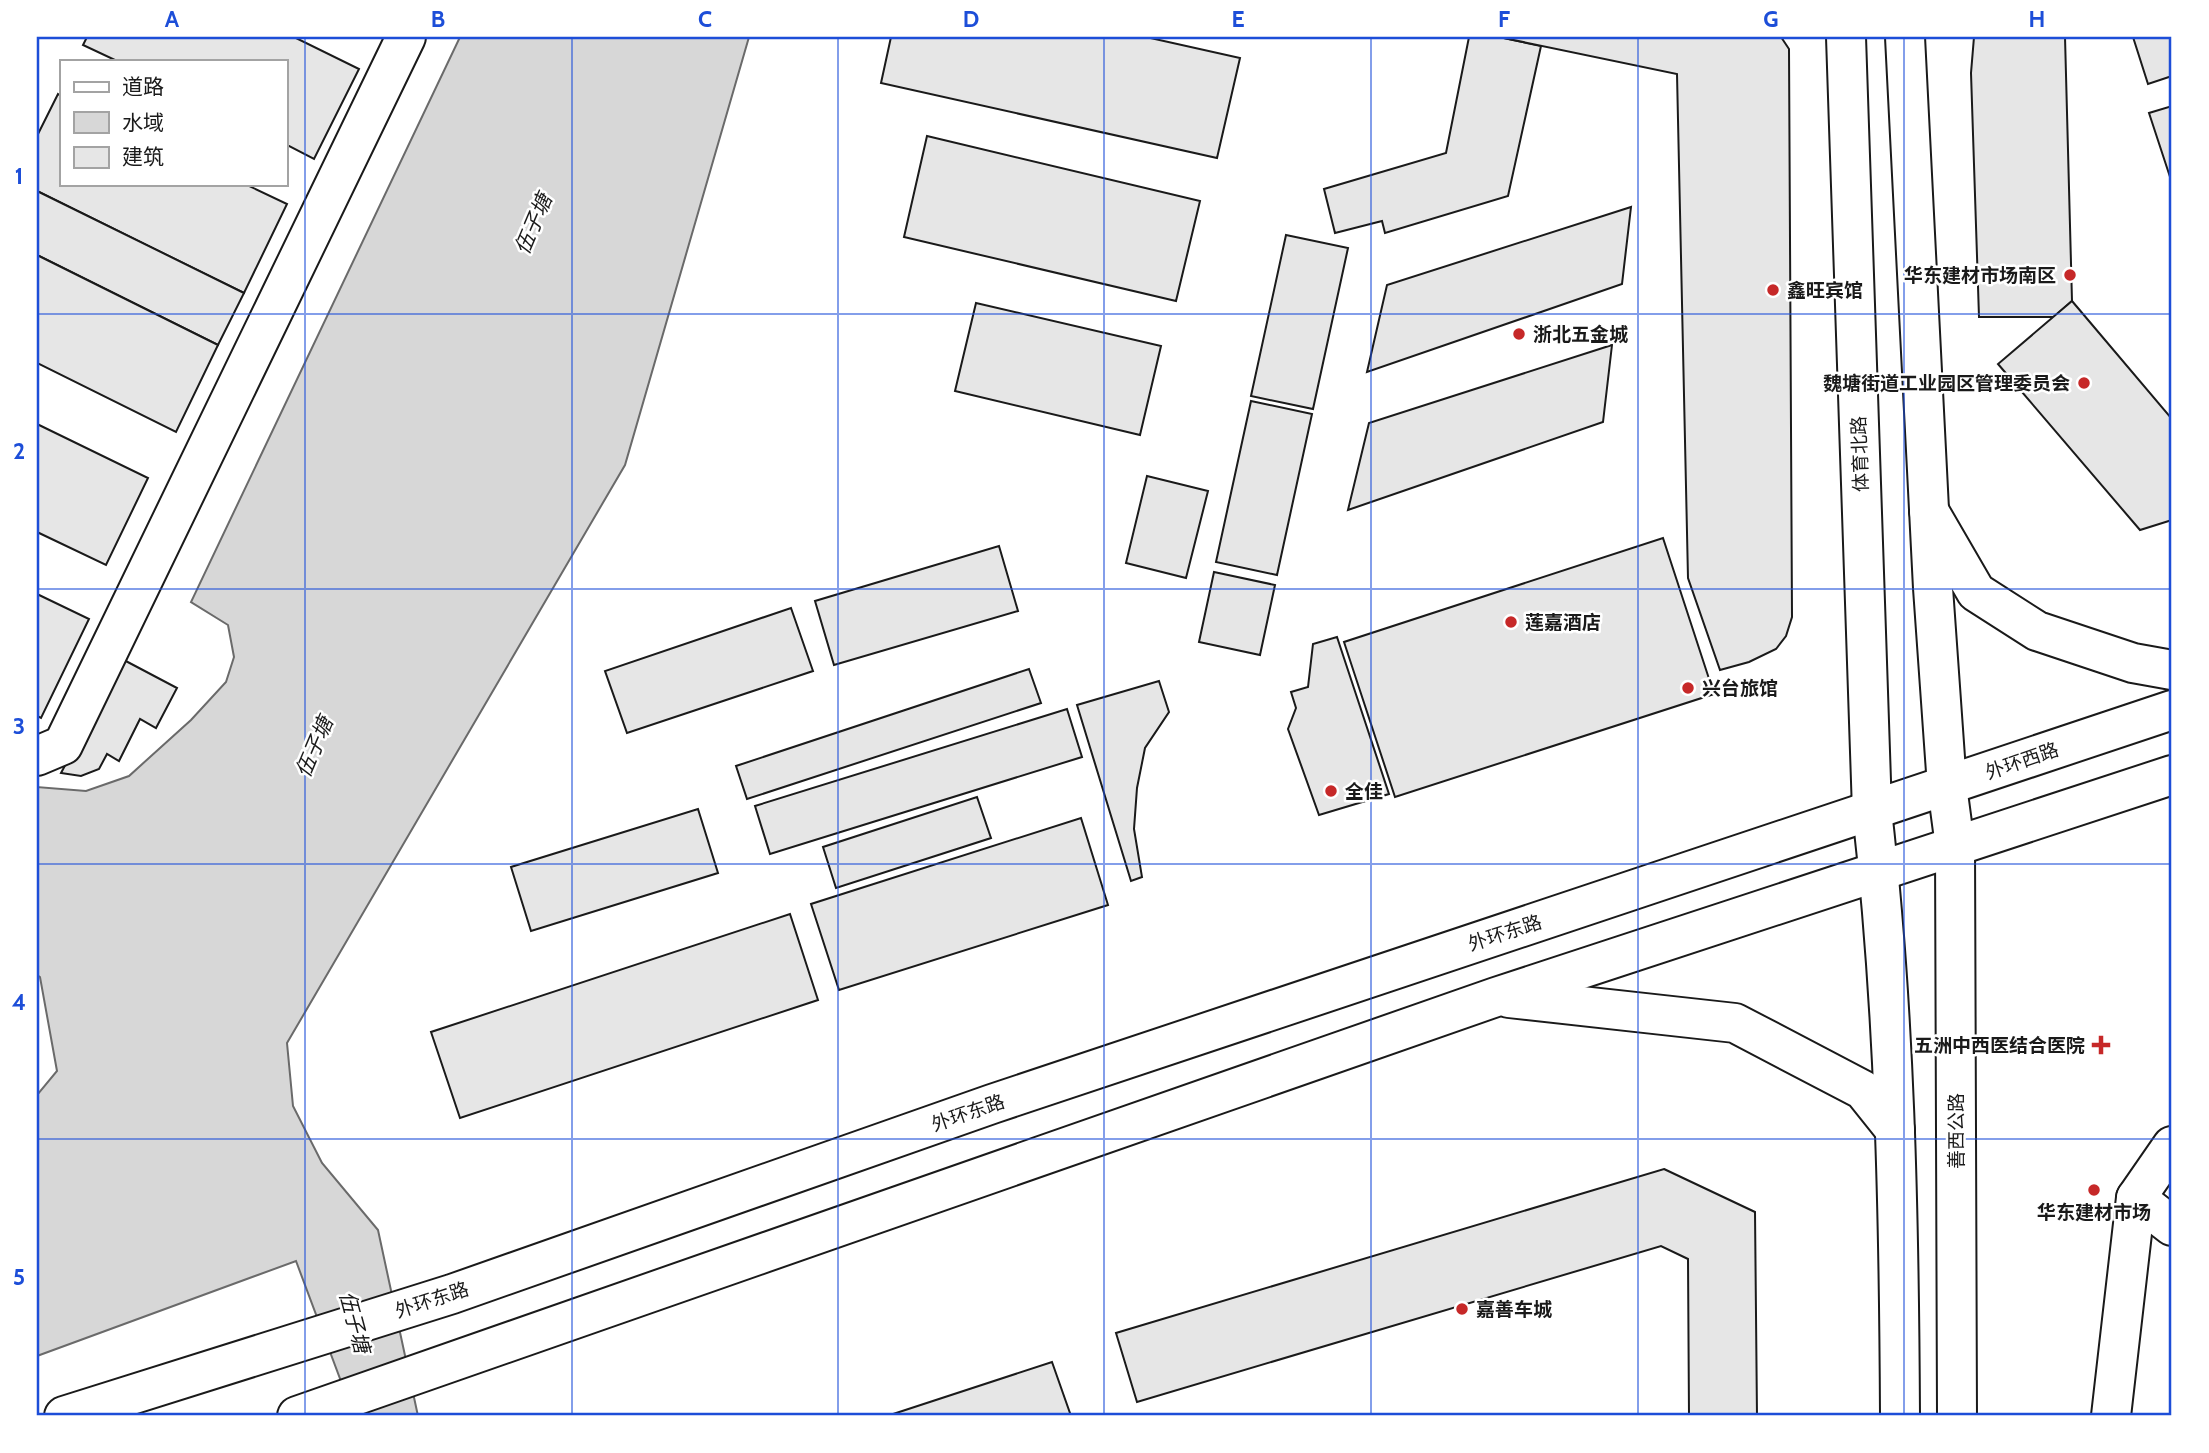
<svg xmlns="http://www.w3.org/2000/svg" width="2209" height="1453" font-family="Cabin,'Noto Sans SC',sans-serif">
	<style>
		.water { fill: #d7d7d7; stroke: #6a6a6a; stroke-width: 2 }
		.building { fill: #e6e6e6; stroke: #1a1a1a; stroke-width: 2 }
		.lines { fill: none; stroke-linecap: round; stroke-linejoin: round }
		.minor-casing { stroke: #1a1a1a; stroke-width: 42 }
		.major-casing { stroke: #1a1a1a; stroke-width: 42 }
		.highway-casing { stroke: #1a1a1a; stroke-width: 42 }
		.minor { stroke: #fff; stroke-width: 38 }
		.major { stroke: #fff; stroke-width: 38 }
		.highway { stroke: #fff; stroke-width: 38 }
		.grid { fill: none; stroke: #1d4ed8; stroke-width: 2; stroke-opacity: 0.55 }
		.poi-dot { fill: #c62828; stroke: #fff; stroke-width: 2.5 }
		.labels { text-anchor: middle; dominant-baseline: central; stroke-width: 5; stroke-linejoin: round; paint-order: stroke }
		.poi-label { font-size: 19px; font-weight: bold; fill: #1a1a1a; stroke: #fff; text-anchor: start }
		.street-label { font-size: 19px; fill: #1a1a1a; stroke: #fff }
		.water-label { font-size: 21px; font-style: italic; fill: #1a1a1a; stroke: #fff }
		.neatline { fill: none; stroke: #1d4ed8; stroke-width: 2.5 }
		.grid-label { font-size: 23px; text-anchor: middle; font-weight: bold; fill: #1d4ed8 }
	</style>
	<rect width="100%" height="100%" fill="#fff"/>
	<!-- water -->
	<path class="water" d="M460,37H749L625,465L287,1043L293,1106L322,1163L378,1230L418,1416H354L296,1261L37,1356V1095L57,1071L40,977L37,975V787L86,791L129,776L191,720L226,682L234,657L228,625L191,602Z"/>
	<!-- building -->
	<g class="building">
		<path d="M87,37H294L359,69L314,159L285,144V61H117L83,45Z"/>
		<path d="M891,37H1146L1240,58L1217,158L881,83Z"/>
		<path d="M1469,37H1499L1541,46L1508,196L1385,233L1382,221L1335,233L1324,189L1446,153Z"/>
		<path d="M1499,37H1781L1789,49L1792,617L1786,636L1776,649L1749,662L1720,670L1688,578L1677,74Z"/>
		<path d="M1974,37H2065L2072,301L2054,317H1979L1971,73Z"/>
		<path d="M2133,37H2172V76L2148,84Z"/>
		<path d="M58,94L61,96V184H245L287,204L244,293L37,191V136Z"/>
		<path d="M2172,106V183L2149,113Z"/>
		<path d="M927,136L1200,201L1176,301L904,237Z"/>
		<path d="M37,191L244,293L218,345L37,255Z"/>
		<path d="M1631,207L1622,284L1367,372L1387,285Z"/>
		<path d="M1286,235L1348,248L1313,409L1251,396Z"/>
		<path d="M37,255L218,345L176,432L37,363Z"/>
		<path d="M2072,301L2172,419V520L2140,530L1998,364Z"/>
		<path d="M976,303L1161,346L1140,435L955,391Z"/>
		<path d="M1612,345L1603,422L1348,510L1369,423Z"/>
		<path d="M1251,401L1312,414L1277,575L1216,562Z"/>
		<path d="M37,424L148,478L106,565L37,532Z"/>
		<path d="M1147,476L1208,491L1186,578L1126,563Z"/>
		<path d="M1663,538L1714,694L1395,797L1344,642Z"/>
		<path d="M999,546L1018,611L834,665L815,601Z"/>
		<path d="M1214,572L1275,585L1260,655L1199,642Z"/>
		<path d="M37,594L89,619L41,718L37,716Z"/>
		<path d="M791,608L813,671L627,733L605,671Z"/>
		<path d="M1337,637L1389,794L1319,815L1288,729L1296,708L1291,692L1308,687L1313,644Z"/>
		<path d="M122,659L177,688L156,728L140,719L119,761L107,754L99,769L81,776L61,773Z"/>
		<path d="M1029,669L1041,703L747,799L736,766Z"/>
		<path d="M1159,681L1169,712L1145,748L1137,788L1134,829L1142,877L1131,881L1077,705Z"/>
		<path d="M1067,709L1082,757L770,854L755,806Z"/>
		<path d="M977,797L991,838L836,888L823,847Z"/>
		<path d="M698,809L718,873L531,931L511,867Z"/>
		<path d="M1081,818L1108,905L839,990L811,904Z"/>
		<path d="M790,914L818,1000L460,1118L431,1032Z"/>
		<path d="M1664,1169L1755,1212L1757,1416H1689L1688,1259L1661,1246L1137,1402L1116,1333Z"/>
		<path d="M1052,1362L1071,1416H887Z"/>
	</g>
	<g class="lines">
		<!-- minor casing -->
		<g class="minor-casing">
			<g id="minor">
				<path d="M37,756L63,745L406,37"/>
				<path d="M2136,1198L2172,1226"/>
				<path d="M2111,1416L2136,1198L2172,1146"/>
			</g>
		</g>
		<!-- major casing -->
		<g class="major-casing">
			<g id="major">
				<path d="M1846,37L1872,811C1895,1012 1899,1214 1900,1416"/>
				<path d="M1905,37L1933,588L1947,786L1955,846L1957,1416"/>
			</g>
		</g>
		<!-- highway casing -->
		<g class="highway-casing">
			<g id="highway">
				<path d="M1929,511L1976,592L2037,631L2133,663L2172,670"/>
				<path d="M1509,998L1735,1023L1863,1090L1895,1130"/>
				<path d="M64,1416L452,1294L992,1104L2172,710"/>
				<path d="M297,1416L1496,997L2172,775"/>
			</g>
		</g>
		<!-- minor -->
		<use href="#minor" class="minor"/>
		<!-- major -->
		<use href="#major" class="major"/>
		<!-- highway -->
		<use href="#highway" class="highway"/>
	</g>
	<!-- grid -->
	<path class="grid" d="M305,37V1416M572,37V1416M838,37V1416M1104,37V1416M1371,37V1416M1638,37V1416M1904,37V1416M37,314H2172M37,589H2172M37,864H2172M37,1139H2172"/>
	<!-- markers -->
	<g class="poi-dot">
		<circle cx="2070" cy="275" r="7"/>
		<circle cx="1773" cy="290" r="7"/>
		<circle cx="1519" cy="334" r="7"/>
		<circle cx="2084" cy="383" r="7"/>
		<circle cx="1511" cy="622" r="7"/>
		<circle cx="1688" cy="688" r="7"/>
		<circle cx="1331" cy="791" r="7"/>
		<path d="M2097.5 1034.5h7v7h7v7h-7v7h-7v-7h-7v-7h7z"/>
		<circle cx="2094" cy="1190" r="7"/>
		<circle cx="1462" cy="1309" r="7"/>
	</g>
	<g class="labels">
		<!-- poi labels -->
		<g class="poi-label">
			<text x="2056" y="275" text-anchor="end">华东建材市场南区</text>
			<text x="1787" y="290">鑫旺宾馆</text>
			<text x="1533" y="334">浙北五金城</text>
			<text x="2070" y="383" text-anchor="end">魏塘街道工业园区管理委员会</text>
			<text x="1525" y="622">莲嘉酒店</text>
			<text x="1702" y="688">兴台旅馆</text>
			<text x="1345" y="791">全佳</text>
			<text x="2085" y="1045" text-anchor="end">五洲中西医结合医院</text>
			<text x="2094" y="1212" text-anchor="middle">华东建材市场</text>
			<text x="1476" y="1309">嘉善车城</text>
		</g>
		<!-- street labels -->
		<g class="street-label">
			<text transform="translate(1860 454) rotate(-92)">体育北路</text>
			<text transform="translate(2022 761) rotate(-19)">外环西路</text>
			<text transform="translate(1505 933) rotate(-18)">外环东路</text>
			<text transform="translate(968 1113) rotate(-19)">外环东路</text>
			<text transform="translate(1956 1131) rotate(-90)">善西公路</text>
			<text transform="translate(432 1300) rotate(-18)">外环东路</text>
		</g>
		<!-- water labels -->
		<g class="water-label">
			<text transform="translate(533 224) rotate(-67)">伍子塘</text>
			<text transform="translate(314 747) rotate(-67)">伍子塘</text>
			<text transform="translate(355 1322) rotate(75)">伍子塘</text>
		</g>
	</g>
	<!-- border -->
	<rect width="2209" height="1453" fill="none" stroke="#ffffff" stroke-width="77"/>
	<!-- legend -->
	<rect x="60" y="60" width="228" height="126" fill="#ffffff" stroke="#a3a3a3" stroke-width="2"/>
	<rect x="74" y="82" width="35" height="10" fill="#ffffff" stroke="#a3a3a3" stroke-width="2"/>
	<text x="122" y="94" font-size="21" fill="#1a1a1a">道路</text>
	<rect x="74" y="112" width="35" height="21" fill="#d7d7d7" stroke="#a3a3a3" stroke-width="2"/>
	<text x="122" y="130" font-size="21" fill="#1a1a1a">水域</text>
	<rect x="74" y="147" width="35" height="21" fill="#e6e6e6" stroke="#a3a3a3" stroke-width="2"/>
	<text x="122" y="164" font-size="21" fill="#1a1a1a">建筑</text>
	<rect x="38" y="38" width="2132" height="1376" class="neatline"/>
	<g class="grid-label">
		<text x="172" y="27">A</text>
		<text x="438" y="27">B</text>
		<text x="705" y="27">C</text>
		<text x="971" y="27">D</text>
		<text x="1238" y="27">E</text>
		<text x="1504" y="27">F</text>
		<text x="1771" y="27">G</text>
		<text x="2037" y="27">H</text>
		<text x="19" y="184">1</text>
		<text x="19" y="459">2</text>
		<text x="19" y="734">3</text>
		<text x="19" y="1010">4</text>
		<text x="19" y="1285">5</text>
	</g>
</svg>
